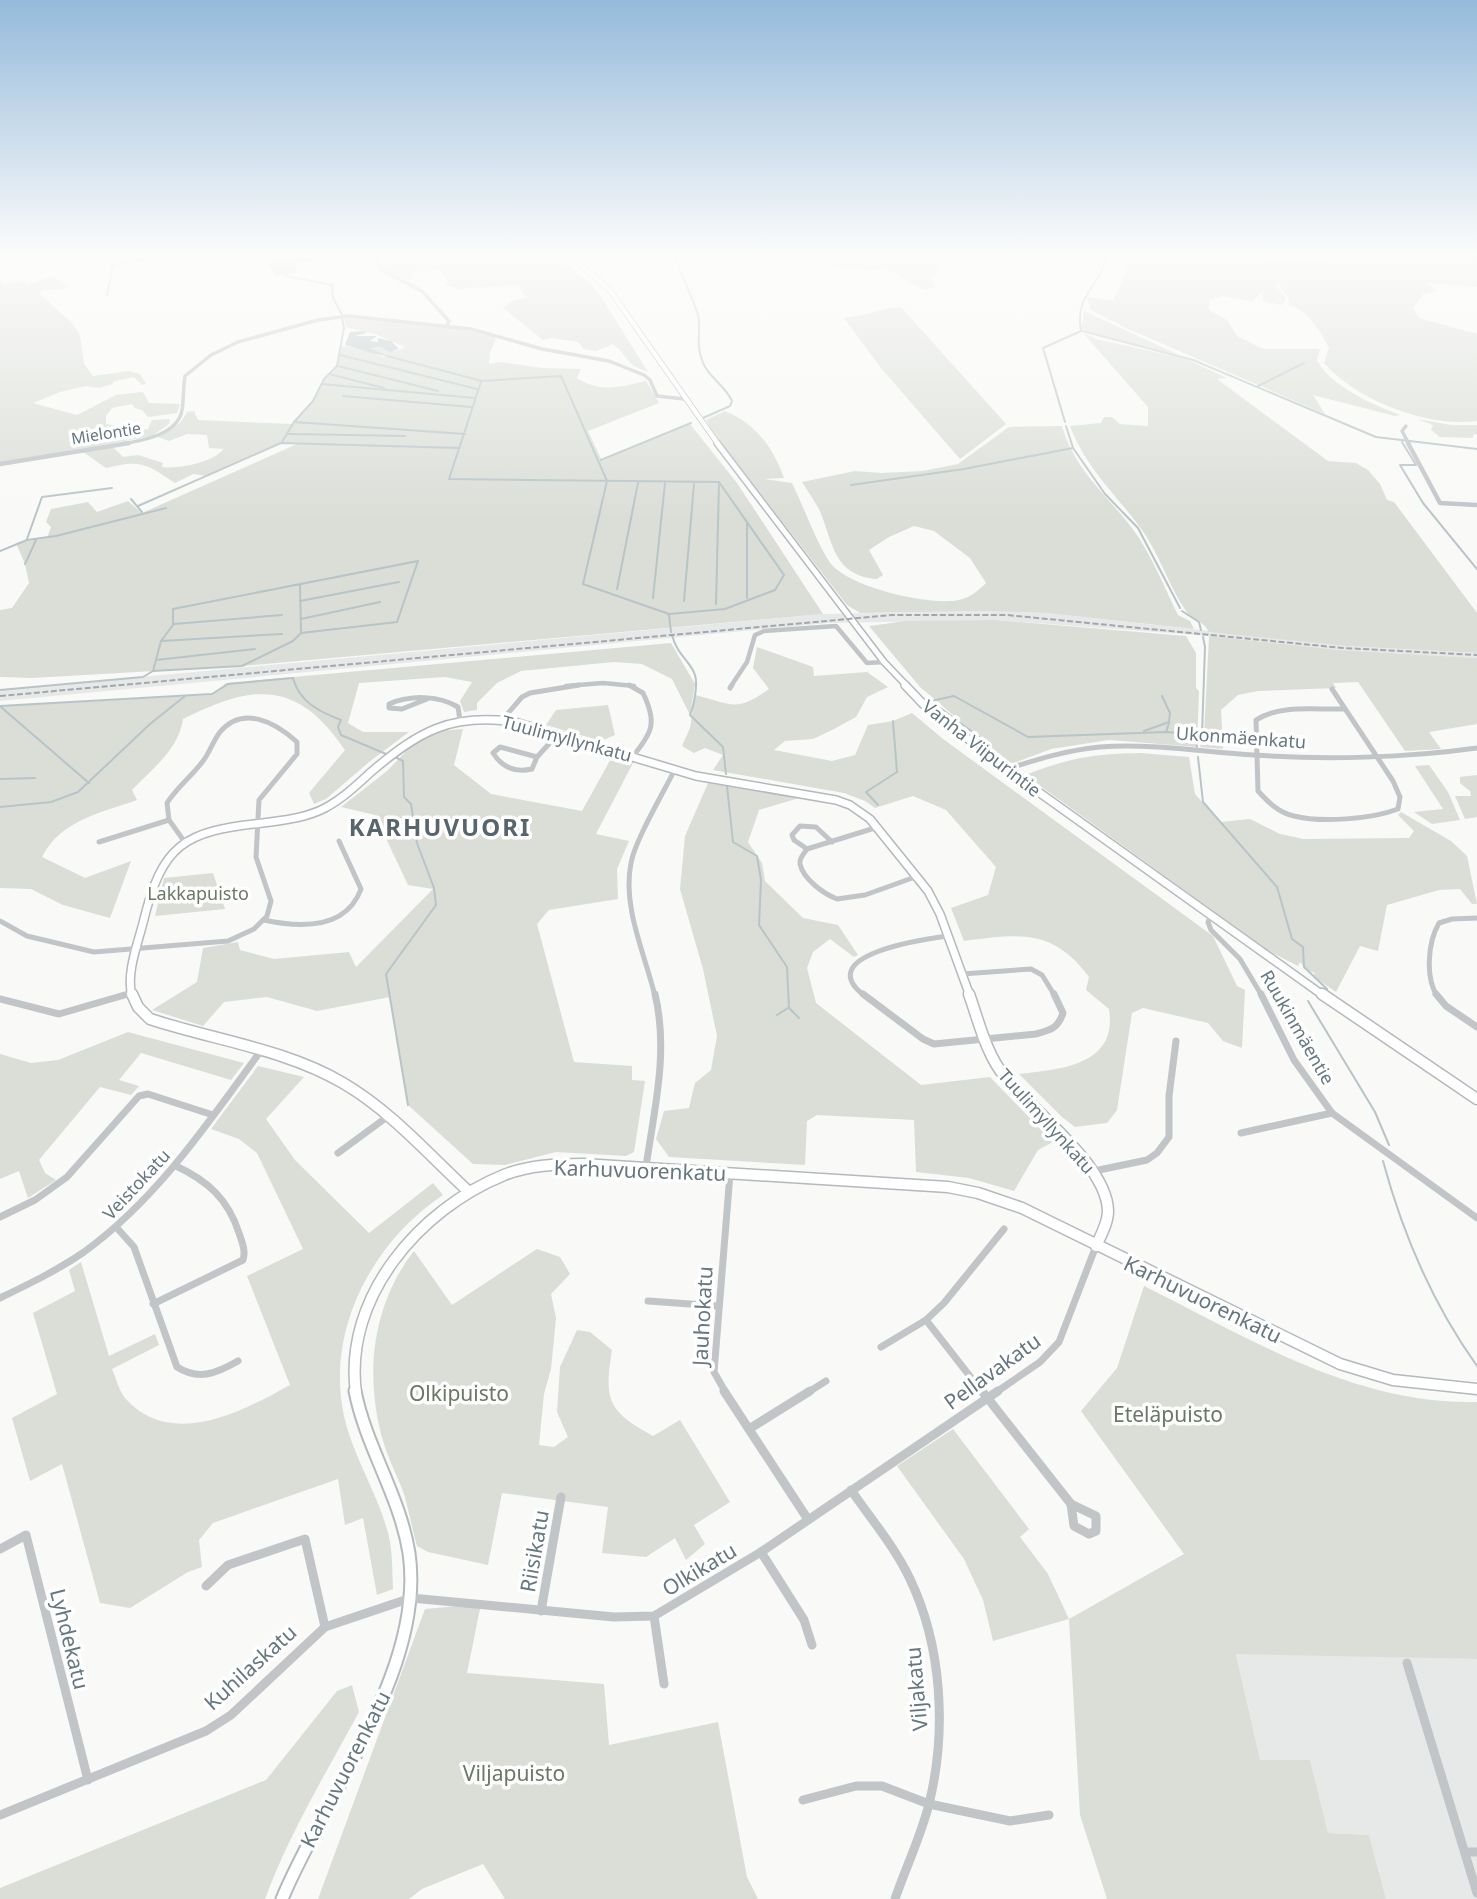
<svg xmlns="http://www.w3.org/2000/svg" width="1477" height="1899" font-family="'Noto Sans',sans-serif">
	<style>
		.built { fill: #e7e9e8 }
		.green { fill: #daded7 }
		.water { fill: #b8c4c7 }
		.lines { fill: none; stroke-linecap: round; stroke-linejoin: round }
		.stream { stroke: #b8c4c7; stroke-width: 2 }
		.secondary-far4-casing { stroke: #b3b9bd; stroke-width: 6 }
		.secondary-far3-casing { stroke: #b3b9bd; stroke-width: 8 }
		.secondary-far2-casing { stroke: #b3b9bd; stroke-width: 10 }
		.secondary-far1-casing { stroke: #b3b9bd; stroke-width: 13 }
		.secondary-casing { stroke: #b3b9bd; stroke-width: 15 }
		.street-far4 { stroke: #c1c5c8; stroke-width: 3.5 }
		.street-far3 { stroke: #c1c5c8; stroke-width: 4.5 }
		.street-far2 { stroke: #c1c5c8; stroke-width: 5 }
		.street-far1 { stroke: #c1c5c8; stroke-width: 7 }
		.street { stroke: #c1c5c8; stroke-width: 9 }
		.secondary-far4 { stroke: #fff; stroke-width: 4.5 }
		.secondary-far3 { stroke: #fff; stroke-width: 5 }
		.secondary-far2 { stroke: #fff; stroke-width: 7 }
		.secondary-far1 { stroke: #fff; stroke-width: 10 }
		.secondary { stroke: #fff; stroke-width: 11 }
		.rail { stroke: #a1a8ad; stroke-width: 2; stroke-dasharray: 6 2.5; stroke-linecap: butt }
		.labels { text-anchor: middle; dominant-baseline: central; stroke-width: 7; stroke-linejoin: round; paint-order: stroke }
		.far-street-label { font-size: 16px; fill: #667780; stroke: #fff }
		.street-label { font-size: 18px; fill: #667780; stroke: #fff }
		.park-label { font-size: 18px; fill: #6a7865; stroke: #fff }
		.near-street-label { font-size: 21px; fill: #667780; stroke: #fff }
		.near-park-label { font-size: 21px; fill: #6a7865; stroke: #fff }
		.district-label { font-size: 24px; font-weight: bold; letter-spacing: 2px; fill: #58656b; stroke: #fff }
	</style>
	<rect width="100%" height="100%" fill="#f9f9f7"/>
	<!-- built -->
	<g class="built">
		<path d="M983,611L1046,613L1346,646L1477,653V658L1339,650L1209,636L995,620L828,623L0,701V690L823,614Z"/>
		<path d="M1236,1653L1477,1659V1899H1386L1369,1835L1328,1833L1310,1761H1260Z"/>
	</g>
	<!-- green -->
	<g class="green">
		<path d="M398,254H553L590,283L601,297L648,372C622,363 631,358 613,344L596,351L584,349L578,342L552,338L543,340L503,308L512,301L526,298L518,285L459,289L446,285L448,280L439,270L415,271L411,280H406L384,269L382,257Z"/>
		<path d="M816,254H932L939,273L930,277L935,287L925,290L885,269L862,271L850,267L841,269Z"/>
		<path d="M1219,254L1353,263L1358,262L1328,254H1477V287L1427,283L1437,291L1423,294L1413,308L1419,318L1477,334V421C1428,428 1356,400 1324,363L1329,348C1320,331 1309,311 1289,305V299L1278,282L1275,285L1286,298L1282,305L1263,301V291L1252,301L1223,296L1209,299V310L1227,320L1237,336L1263,349H1320L1317,360C1331,387 1372,404 1400,415L1395,416L1313,395L1325,414L1126,328L1091,310L1087,297L1113,301L1131,259L1125,258V255Z"/>
		<path d="M53,276L70,288L41,291L40,294L72,323L80,335L84,364L93,376L129,371L140,374L146,384L142,385L134,377L115,381L112,384L99,388L86,386L60,392L33,403L77,415L116,395L143,392L149,403L180,404L177,413L148,417L142,410L135,408L132,404L112,408L106,416V424L137,430L148,429L152,420L170,419L169,424L152,436L0,463V280L4,284L25,281L26,285Z"/>
		<path d="M901,307L1006,424L960,459L881,368L844,318C865,316 881,308 901,307Z"/>
		<path d="M1084,311L1179,355L1089,333L1082,328Z"/>
		<path d="M344,318L449,327L491,335L496,339L490,352L489,364L501,362L542,368L581,369L577,378C600,393 621,387 646,381L659,403L588,431L602,461L690,424L737,483L823,614L242,666L32,678L0,677V610L12,608L29,583L25,564L16,543L47,538L51,527L46,522L51,509L88,502L97,512L128,501L142,513L297,444L281,443L208,476L193,474L175,483C147,464 141,459 106,468L83,452L113,447L123,457L138,455L163,463L162,467C179,469 212,463 224,449L209,448L207,435L187,434L169,441L158,437L180,423L187,412L194,411L198,420L292,424L313,402L324,379L337,366L342,346L360,347L383,357L386,356L371,349L380,347C389,352 396,353 405,347L375,334L346,327Z"/>
		<path d="M1083,333L1096,339L1186,359L1227,378L1217,379L1328,461L1356,463L1368,470L1380,484L1387,500L1394,502L1477,613V653L1346,646L1209,632C1202,619 1193,621 1186,611C1168,585 1159,552 1139,526C1113,491 1086,468 1070,426L1101,423L1104,417H1112L1120,424L1148,426V407Z"/>
		<path d="M725,411C756,424 773,447 784,478L764,479L792,483C802,503 820,551 832,565C852,588 930,606 959,600C971,597 978,591 986,583L970,558L934,531L914,526L889,537L869,550L883,575L877,579C834,576 833,543 820,511C815,501 808,492 802,482L855,471L881,473L922,471L958,464L1009,427L1062,426C1074,469 1106,494 1132,528C1151,553 1164,587 1178,615L1190,621L1194,629L1046,613L983,611L860,613L847,605L712,431L706,420Z"/>
		<path d="M1417,419L1451,425H1477V434L1473,435V438L1440,437L1431,430L1433,425Z"/>
		<path d="M995,620L1186,636L1196,653V688L1199,691L1197,747L1109,740L1051,749L1011,764L920,687L869,626L906,621Z"/>
		<path d="M1209,636L1339,650L1477,658V724L1429,732L1441,749L1405,751L1358,682L1333,683L1336,688L1258,691L1238,695L1221,710L1223,749L1200,747L1204,735Z"/>
		<path d="M671,643L695,684L690,715L672,679L642,664L614,662L521,671L497,683L477,703V710L464,712L460,701L472,682L445,677L359,683L348,723L363,732H409L369,762L326,799L314,804L309,793L345,750C297,679 253,684 183,719C179,749 152,769 132,790L137,800C100,813 61,820 42,857L85,878L131,861L110,918L63,905L31,889L0,888V706L211,695L226,683Z"/>
		<path d="M757,647L813,667L814,676L867,672L888,687L867,697L856,717L834,729L813,739L785,741L774,750L832,761L855,755L868,725L893,721L912,713L943,739L1213,936L1237,986L1245,990L1242,1048L1223,1041L1208,1023L1143,1008L1132,1013L1117,1110L1107,1123L1075,1127L1062,1117L1019,1074C1060,1069 1118,1066 1109,1009L1086,990L1089,977C1053,928 1018,934 964,941L951,908L988,895L996,867L946,810L913,796L875,808L865,801L844,793L713,770L723,755L705,748L694,753L682,746L690,728L695,695C732,704 736,713 769,689L753,668Z"/>
		<path d="M608,705L615,735L601,741L546,725L556,710Z"/>
		<path d="M463,729L454,765L491,794L582,811L613,755L634,761L596,834L629,841L617,869L618,899L549,910L537,924L574,1062L632,1066V1080L645,1081L634,1152L626,1156L556,1152L505,1165L473,1164L408,1105L390,997L317,1011L267,997L224,1002L203,1026L152,1010L197,982L203,948L238,942L240,950L274,959L349,952L356,967L433,889L408,885L375,815L341,807L387,771L418,739L436,731Z"/>
		<path d="M1140,753L1189,757L1195,794L1220,822L1250,819L1280,834L1304,839L1409,838L1414,831L1398,815L1401,812L1451,841L1467,856L1477,904H1472L1460,889L1439,890L1387,905L1378,951L1360,946L1336,992L1313,976L1315,973L1306,970L1300,962L1298,966L1269,951L1025,775C1070,758 1092,754 1140,753Z"/>
		<path d="M1429,765L1448,792L1460,820L1432,824L1414,812L1443,809L1415,766Z"/>
		<path d="M1477,775V817L1465,819L1455,796H1471L1470,791L1460,783V777Z"/>
		<path d="M708,783L799,798L759,810L748,842L762,863L765,881L803,918L838,925L858,955L854,957L830,939L813,952L807,968L816,1003L921,1085L990,1077L1053,1142L1038,1150L1014,1191L969,1178L916,1172L914,1120L817,1115L807,1121L805,1165L669,1157L656,1139L664,1111L689,1108L695,1083L711,1070L717,1036L703,969L680,889L685,836Z"/>
		<path d="M213,873L225,909L155,916L164,878Z"/>
		<path d="M128,1032L244,1063L231,1080L141,1053L119,1080L139,1086L131,1095L100,1087L39,1160L45,1173L56,1180L28,1198L19,1171L0,1179V1054L31,1063L58,1060Z"/>
		<path d="M258,1066L304,1077L266,1119L295,1160L369,1233L433,1183L443,1195C368,1245 320,1341 348,1431C358,1463 376,1493 386,1526C393,1546 392,1568 393,1589L377,1595L363,1518L345,1525L338,1479L213,1523L199,1540L202,1567L188,1572L130,1608L100,1603L62,1464L30,1481L12,1418L57,1394L33,1313L75,1291L69,1270L81,1262L109,1356L155,1334L159,1345L112,1369C116,1378 119,1391 125,1398C171,1450 243,1411 290,1385L247,1276L303,1249L257,1153L239,1139L211,1129Z"/>
		<path d="M537,1249L560,1257L570,1274L551,1294L556,1318L551,1369L544,1394L539,1445L554,1447L568,1437L557,1412L560,1367L577,1330L590,1332L612,1350C604,1400 607,1411 653,1436L680,1420L730,1502L694,1525L705,1544L686,1560L675,1538L646,1557L602,1553L608,1507L502,1493L488,1565L428,1552L417,1546C412,1529 409,1511 404,1494C398,1477 389,1461 384,1444C364,1379 371,1306 414,1251L452,1305Z"/>
		<path d="M1144,1286C1249,1338 1355,1405 1477,1402V1659L1236,1654L1260,1760H1310L1328,1833L1369,1835L1386,1899H1107L1080,1815L1069,1619L993,1641L983,1600L964,1559L897,1466L953,1429L1029,1529L1020,1537L1048,1574L1069,1619L1184,1554L1081,1411L1117,1368Z"/>
		<path d="M481,1604L467,1673L604,1684L609,1745L718,1722L747,1877L758,1899H505L483,1864L422,1889L409,1899H318L425,1609Z"/>
		<path d="M352,1685L359,1712C326,1773 289,1834 265,1899H0V1888L266,1780L337,1691Z"/>
	</g>
	<!-- water -->
	<g class="water">
		<path d="M280,254H319L322,260L296,263V273L276,276L267,263L277,260Z"/>
		<path d="M364,331L367,333L355,336H377L370,341L378,342V338L391,341L399,349L390,352L380,347L371,348L387,356C374,355 359,348 345,345L350,332Z"/>
	</g>
	<g class="lines">
		<!-- stream -->
		<g class="stream">
			<path d="M673,254C679,270 697,305 699,320C700,336 696,346 703,363C710,379 725,385 732,401L730,406L703,418"/>
			<path d="M285,276L332,285L333,298L342,315"/>
			<path d="M107,295L113,265L151,258L150,254"/>
			<path d="M1081,330C1074,293 1103,286 1106,254"/>
			<path d="M1082,331L1193,360L1376,437L1477,449"/>
			<path d="M340,355L477,389"/>
			<path d="M387,356L482,381L561,376L607,481L583,584L669,614L725,609L775,590L784,575L719,482"/>
			<path d="M338,366L438,391"/>
			<path d="M329,374L384,388"/>
			<path d="M481,382L449,479L719,482"/>
			<path d="M322,384L475,398"/>
			<path d="M1258,386L1304,363"/>
			<path d="M343,396L471,407"/>
			<path d="M294,422L465,434"/>
			<path d="M1065,422L1043,348L1081,331"/>
			<path d="M1066,426L1073,448L1105,494L1138,528L1180,608"/>
			<path d="M289,434L405,436"/>
			<path d="M282,442L294,422L313,401L324,379L337,366L344,328L342,318"/>
			<path d="M1402,442L1416,465H1400L1423,503L1477,569"/>
			<path d="M601,460L691,423"/>
			<path d="M851,485L964,469L1073,448"/>
			<path d="M131,499L142,512"/>
			<path d="M138,506L281,443L459,448"/>
			<path d="M747,522V598"/>
			<path d="M27,539L42,497L112,488"/>
			<path d="M0,551L27,540L56,536L166,508"/>
			<path d="M418,561L397,622L301,633L293,641L242,666L153,671L161,641L173,625V609Z"/>
			<path d="M25,564L36,540"/>
			<path d="M300,585L301,632"/>
			<path d="M617,589L638,483"/>
			<path d="M653,598L665,483"/>
			<path d="M300,601L399,582"/>
			<path d="M684,601L694,484"/>
			<path d="M716,604L719,483"/>
			<path d="M1182,611L1199,622L1201,630"/>
			<path d="M669,615L671,632"/>
			<path d="M301,619L380,602"/>
			<path d="M174,624L282,615"/>
			<path d="M672,635C677,655 691,662 695,675C698,685 694,705 690,715L723,747L726,774"/>
			<path d="M161,641L282,634"/>
			<path d="M156,660L255,649"/>
			<path d="M0,690L143,677L153,671"/>
			<path d="M0,706L212,694L228,684L293,678C299,702 320,712 341,720L338,727L341,735L386,754"/>
			<path d="M1,707L89,783"/>
			<path d="M1144,731L1169,722L1170,713L1162,696"/>
			<path d="M1166,732L1169,723"/>
			<path d="M986,742L931,701L954,696L1028,737L1166,732L1202,735"/>
			<path d="M1197,747L1196,741L1202,735L1205,647L1203,637"/>
			<path d="M395,757L403,761L404,797L411,804L417,843L434,888L436,905L386,974L408,1105"/>
			<path d="M1198,757L1203,802L1277,887L1292,939L1303,947L1304,967L1327,989"/>
			<path d="M0,779L35,778"/>
			<path d="M727,786L733,842L757,856L761,880L759,925L787,967L789,1008L799,1018"/>
			<path d="M878,805L866,792L897,772L893,721"/>
			<path d="M0,807L51,802L78,792L150,724L185,696"/>
			<path d="M1308,1001L1375,1112L1389,1145"/>
			<path d="M777,1015L788,1008"/>
			<path d="M1383,1161C1403,1235 1432,1303 1477,1366"/>
		</g>
		<!-- secondary-far4 casing -->
		<g class="secondary-far4-casing">
			<path id="secondary-far4" d="M567,254L609,289L718,444"/>
		</g>
		<!-- secondary-far3 casing -->
		<g class="secondary-far3-casing">
			<path id="secondary-far3" d="M717,443L884,662L907,686"/>
		</g>
		<!-- secondary-far2 casing -->
		<g class="secondary-far2-casing">
			<g id="secondary-far2">
				<path d="M905,685L923,704L1012,773L1324,996"/>
				<path d="M132,996C126,974 137,946 143,923C162,844 184,831 263,823C284,820 306,818 325,808C342,799 357,785 371,772C419,731 451,713 515,722L696,776L836,800L850,805L870,819L928,891L940,914L970,996"/>
			</g>
		</g>
		<!-- secondary-far1 casing -->
		<g class="secondary-far1-casing">
			<g id="secondary-far1">
				<path d="M132,994L138,1007L150,1019C214,1040 285,1049 343,1083C391,1111 429,1155 469,1192"/>
				<path d="M969,994C979,1022 986,1054 1005,1077C1033,1111 1107,1165 1108,1211C1108,1223 1101,1235 1096,1246"/>
				<path d="M1322,994L1477,1099"/>
				<path d="M356,1393C343,1297 420,1209 504,1175C529,1165 557,1164 583,1164L948,1187L978,1193L1022,1208L1340,1364L1393,1380L1477,1389"/>
			</g>
		</g>
		<!-- secondary casing -->
		<g class="secondary-casing">
			<path id="secondary" d="M282,1899C325,1795 426,1668 409,1553C400,1496 366,1447 355,1391"/>
		</g>
		<!-- street-far4 -->
		<g class="street-far4">
			<path d="M376,254L381,270L422,291L449,321L447,325"/>
			<path d="M1406,426L1402,431L1409,444"/>
			<path d="M121,444C141,441 178,435 182,410C184,399 183,387 185,376L211,355L238,342L318,320L348,316L471,329L542,349L609,361L644,375L650,380L657,396L684,399"/>
		</g>
		<!-- street-far3 -->
		<g class="street-far3">
			<path d="M1408,443L1440,503L1477,505"/>
			<path d="M0,464L129,443"/>
			<path d="M566,686L603,683L634,686"/>
			<path d="M731,686L747,662L755,635L764,631L836,626L867,663L884,662"/>
		</g>
		<!-- street-far2 -->
		<g class="street-far2">
			<path d="M629,685L643,693C657,722 653,732 633,756"/>
			<path d="M730,688L732,685"/>
			<path d="M1332,689L1393,781L1400,797L1398,809C1372,819 1321,823 1294,816C1279,813 1268,802 1258,791L1256,720C1280,704 1317,710 1345,709"/>
			<path d="M427,699L402,709L389,708V704C410,695 438,695 458,707L460,720"/>
			<path d="M503,719L522,697L530,693L579,685"/>
			<path d="M500,747L537,757L532,769C515,773 502,767 493,753Z"/>
			<path d="M537,757L558,734"/>
			<path d="M1007,769C1038,759 1068,750 1100,747C1151,743 1203,752 1254,755C1325,760 1406,758 1477,748"/>
			<path d="M878,827L807,849C804,854 799,858 800,864C803,879 824,894 837,899L865,895L918,876"/>
			<path d="M99,842L169,820"/>
			<path d="M807,849L794,840L792,835L800,826L816,827L832,842"/>
			<path d="M1211,916L1208,922L1211,930L1240,959L1262,996"/>
			<path d="M264,920C301,928 346,930 361,889L339,841"/>
			<path d="M0,921L27,936L94,952L228,941L254,929L267,916L271,901L256,857L259,800L297,754V742C275,722 243,705 220,732C213,741 210,752 203,761C192,776 177,787 167,803L169,820L184,841"/>
			<path d="M962,974L1031,969L1042,975L1055,996"/>
			<path d="M122,996L130,994"/>
			<path d="M655,996C645,954 622,907 631,863C635,840 664,792 675,769"/>
			<path d="M865,996C810,955 925,939 948,936"/>
			<path d="M1437,996C1425,977 1428,942 1439,923L1452,919L1477,918"/>
		</g>
		<!-- street-far1 -->
		<g class="street-far1">
			<path d="M863,994L923,1039L934,1044L1036,1034C1051,1030 1058,1028 1063,1013L1054,994"/>
			<path d="M1261,994L1294,1060L1332,1113L1477,1218"/>
			<path d="M1436,994L1446,1006L1477,1027"/>
			<path d="M0,999L59,1014L128,994"/>
			<path d="M1241,1133L1332,1113"/>
			<path d="M338,1153L387,1117"/>
			<path d="M646,1167C654,1110 669,1052 655,994"/>
			<path d="M1094,1171L1147,1160L1157,1153L1169,1137V1096L1176,1041"/>
			<path d="M0,1217L35,1200L67,1177L139,1096L148,1094L213,1115"/>
			<path d="M117,1228L134,1247L177,1367C199,1381 217,1373 238,1361"/>
			<path d="M0,1298C29,1284 58,1270 84,1252C157,1199 208,1123 260,1052"/>
			<path d="M648,1301L718,1306"/>
			<path d="M153,1304L243,1260C246,1251 242,1242 239,1233C228,1199 208,1181 176,1166"/>
			<path d="M926,1320L983,1393"/>
			<path d="M881,1347L926,1320L944,1303L1004,1229"/>
			<path d="M726,1393L714,1372L730,1174"/>
			<path d="M807,1393L826,1381"/>
			<path d="M995,1393L1040,1362L1059,1342L1096,1246"/>
		</g>
		<!-- street -->
		<g class="street">
			<path d="M724,1391L807,1518"/>
			<path d="M982,1391L1071,1504"/>
			<path d="M749,1429L810,1391"/>
			<path d="M851,1490C871,1519 895,1547 910,1579C942,1646 947,1731 929,1804C921,1836 906,1867 895,1899"/>
			<path d="M1071,1504L1096,1516V1531L1089,1534L1074,1526Z"/>
			<path d="M0,1549L26,1535L88,1780"/>
			<path d="M761,1552L804,1620L812,1645"/>
			<path d="M206,1586L228,1565L305,1539L325,1627"/>
			<path d="M541,1611L561,1497"/>
			<path d="M654,1616L664,1684"/>
			<path d="M1407,1663L1477,1893"/>
			<path d="M803,1800L856,1786H882L929,1804L1010,1821L1049,1815"/>
			<path d="M0,1815L206,1731L231,1715L325,1627L411,1598L614,1617L654,1616L761,1552L998,1391"/>
			<path d="M1465,1852H1477"/>
		</g>
		<!-- secondary-far4 -->
		<use href="#secondary-far4" class="secondary-far4"/>
		<!-- secondary-far3 -->
		<use href="#secondary-far3" class="secondary-far3"/>
		<!-- secondary-far2 -->
		<use href="#secondary-far2" class="secondary-far2"/>
		<!-- secondary-far1 -->
		<use href="#secondary-far1" class="secondary-far1"/>
		<!-- secondary -->
		<use href="#secondary" class="secondary"/>
		<!-- rail -->
		<path class="rail" d="M0,696L892,615H1007L1343,648L1477,655"/>
	</g>
	<!-- sky -->
	<linearGradient id="sky" x2="0" y2="1"><stop stop-color="#95badb"/><stop offset="0.49" stop-color="#fcfcfb"/><stop offset="1" stop-color="#fcfcfb" stop-opacity="0"/></linearGradient>
	<rect width="1477" height="520" fill="url(#sky)"/>
	<g class="labels">
		<!-- far-street labels -->
		<g class="far-street-label">
			<text transform="translate(106 433) rotate(-9)">Mielontie</text>
		</g>
		<!-- street labels -->
		<g class="street-label">
			<text transform="translate(1241 737) rotate(4)">Ukonmäenkatu</text>
			<text transform="translate(567 738) rotate(15)">Tuulimyllynkatu</text>
			<text transform="translate(982 748) rotate(38)">Vanha Viipurintie</text>
			<text transform="translate(1298 1027) rotate(60)">Ruukinmäentie</text>
			<text transform="translate(1047 1121) rotate(48)">Tuulimyllynkatu</text>
			<text transform="translate(136 1184) rotate(-47)">Veistokatu</text>
		</g>
		<!-- park labels -->
		<g class="park-label">
			<text x="198" y="893">Lakkapuisto</text>
		</g>
		<!-- near-street labels -->
		<g class="near-street-label">
			<text transform="translate(640 1170) rotate(2)">Karhuvuorenkatu</text>
			<text transform="translate(1203 1299) rotate(26)">Karhuvuorenkatu</text>
			<text transform="translate(702 1316) rotate(-87)">Jauhokatu</text>
			<text transform="translate(992 1371) rotate(-36)">Pellavakatu</text>
			<text transform="translate(534 1551) rotate(-80)">Riisikatu</text>
			<text transform="translate(699 1569) rotate(-31)">Olkikatu</text>
			<text transform="translate(70 1639) rotate(76)">Lyhdekatu</text>
			<text transform="translate(250 1667) rotate(-42)">Kuhilaskatu</text>
			<text transform="translate(916 1689) rotate(-95)">Viljakatu</text>
			<text transform="translate(345 1769) rotate(-63)">Karhuvuorenkatu</text>
		</g>
		<!-- near-park labels -->
		<g class="near-park-label">
			<text x="459" y="1393">Olkipuisto</text>
			<text x="1168" y="1414">Eteläpuisto</text>
			<text x="514" y="1773">Viljapuisto</text>
		</g>
		<!-- district labels -->
		<g class="district-label">
			<text x="440" y="826">KARHUVUORI</text>
		</g>
	</g>
</svg>
